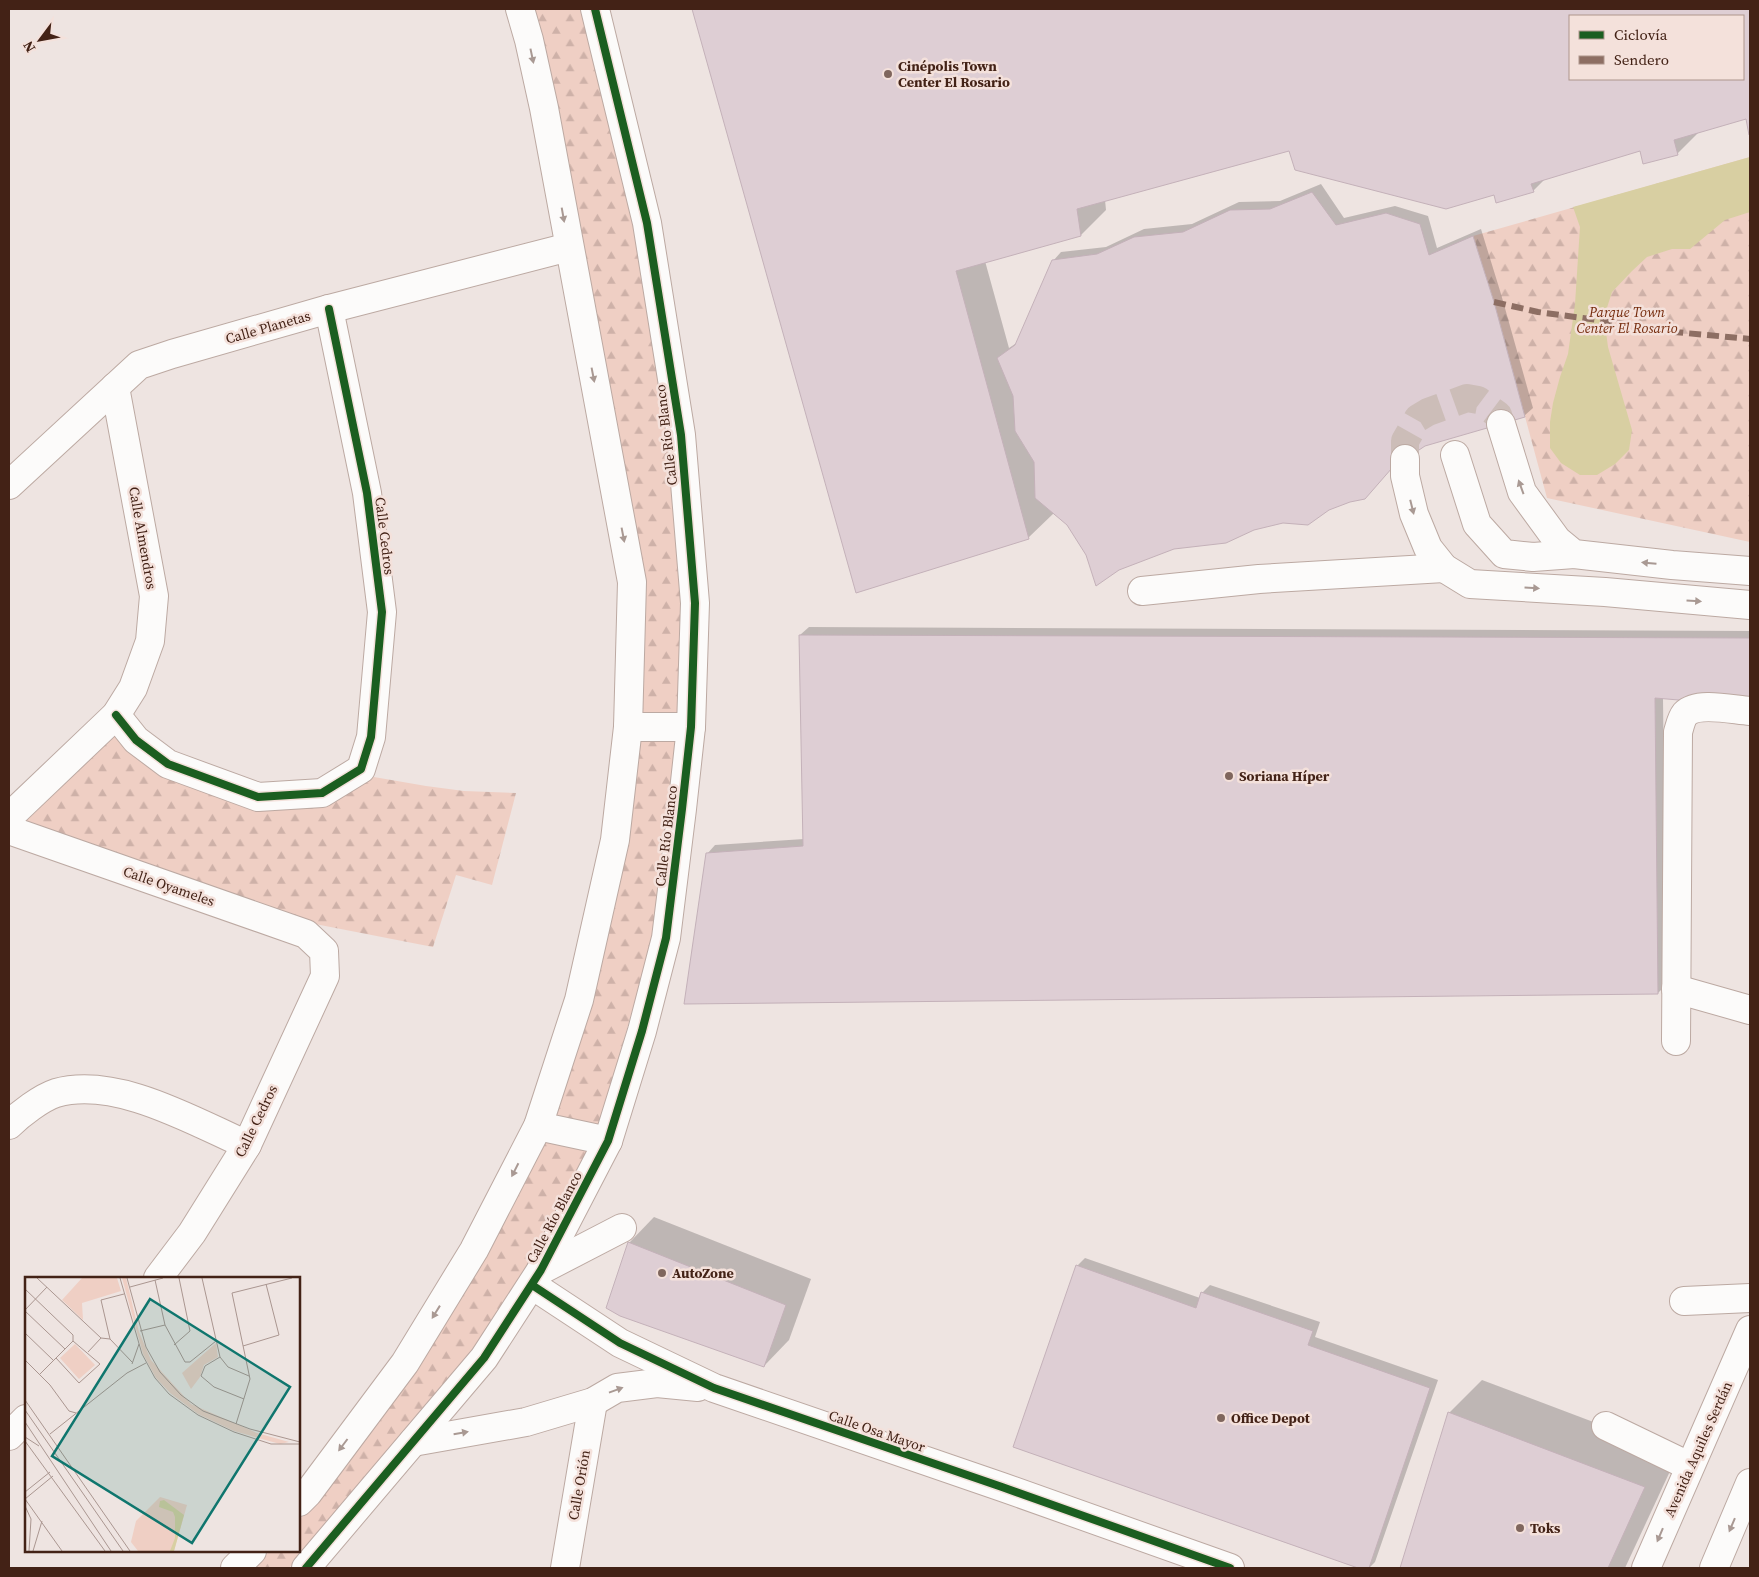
<svg xmlns="http://www.w3.org/2000/svg" width="1759" height="1577" font-family="'Source Serif 4',serif">
	<style>
		.forest { fill: url(#forest-firs) }
		.water { fill: #d8cfa2 }
		.shadow { fill: #0003; fill-rule: evenodd }
		.building { fill: #deced4; stroke: #c4b1b9; fill-rule: evenodd }
		.lines { fill: none; stroke-linecap: round; stroke-linejoin: round }
		.minor-tunnel { stroke: #ccbdb8; stroke-width: 28; stroke-dasharray: 28 14; stroke-linecap: butt }
		.minor-casing { stroke: #bca9a2; stroke-width: 30 }
		.major-casing { stroke: #bca9a2; stroke-width: 30 }
		.minor { stroke: #fcfbfa; stroke-width: 28 }
		.major { stroke: #fcfbfa; stroke-width: 28 }
		.quiet { stroke: #8d6e63; stroke-width: 6; stroke-dasharray: 12 6; stroke-linecap: butt }
		.cycleway-casing { stroke: #f4e1db; stroke-width: 11 }
		.cycleway { stroke: #1b5e20; stroke-width: 8 }
		.oneway { fill: #a99993 }
		.poi-dot { fill: #7f665d; stroke: #f4e1db; stroke-width: 2 }
		.labels { text-anchor: middle; dominant-baseline: central; stroke-width: 5; stroke-linejoin: round; paint-order: stroke }
		.poi-label { font-size: 14px; font-weight: bold; fill: #432216; stroke: #f4e1db; text-anchor: start }
		.park-label { font-size: 14px; font-style: italic; fill: #752b0c; stroke: #f4e1db }
		.street-label { font-size: 14px; fill: #432216; stroke: #f4e1db }
		.inset-road { fill: none; stroke: #aa9690; stroke-width: 1 }
		.view { fill: #0f766e; fill-opacity: 0.15; stroke: #0f766e; stroke-width: 2.5 }
		.inset-edge { fill: none; stroke: #432216; stroke-width: 2.5 }
	</style>
	<defs>
		<pattern id="forest-firs" width="22" height="20" patternUnits="userSpaceOnUse" patternTransform="scale(1.25)"><rect width="22" height="20" fill="#efcfc4"/><path d="M5 1l3.5 6h-7zM16 11l3.5 6h-7z" fill="#ceb1a8"/></pattern>
	</defs>
	<rect width="100%" height="100%" fill="#eee4e1"/>
	<!-- forest -->
	<g class="forest">
		<path d="M532,9H584L636,226L668,434L683,603L677,740L653,938L599,1127L590,1150L529,1267L474,1351L289,1568H253L270,1551H299V1520L317,1501L545,1141L640,714Z"/>
		<path d="M1750,157V542L1547,498L1494,302L1473,236Z"/>
		<path d="M115,732L129,750L158,774L255,809L323,805L374,777L426,786L464,791L516,793L492,885L456,875L433,947L310,923L22,821Z"/>
	</g>
	<!-- water -->
	<path class="water" d="M1750,157V212L1725,220L1690,249H1672L1647,257L1632,271L1612,292L1604,317L1608,347L1632,430L1629,450L1615,464L1597,475H1580L1561,463L1550,448V422L1553,403L1560,377L1568,354L1575,304L1580,227L1573,207Z"/>
	<!-- shadow -->
	<g class="shadow">
		<path d="M694,9H1750V133L1747,117L1700,131L1677,154L1641,150L1546,178L1533,191L1495,193L1290,150L1105,200L1106,210L1081,235L985,261L1009,348L1018,342L1053,261L1061,252L1106,247L1144,229L1192,224L1239,202L1280,201L1321,184L1344,218L1395,206L1428,216L1437,248L1481,229L1501,294L1533,408L1524,416L1424,445L1394,465L1350,500L1283,522L1174,548L1118,569L1087,554L1068,524L1054,513L1028,538L857,592ZM1570,16H1743V79H1570Z"/>
		<path d="M809,627L1750,631V705L1663,697L1666,985L1658,993L707,854L715,845L804,839L800,635Z"/>
		<path d="M654,1217L811,1279L789,1340L764,1366L629,1243Z"/>
		<path d="M1085,1258L1200,1298L1202,1293L1210,1285L1320,1322L1315,1337L1438,1380L1375,1562L1369,1568H1362L1014,1447L1077,1266Z"/>
		<path d="M1482,1380L1678,1454L1625,1568H1402L1449,1413Z"/>
	</g>
	<!-- building -->
	<g class="building">
		<path d="M692,9H1750V134L1749,135L1746,119L1674,140L1678,155L1643,164L1640,151L1531,184L1534,192L1496,203L1494,195L1446,209L1295,170L1289,151L1077,209L1081,236L956,271L1029,539L856,593ZM1570,16H1743V79H1570Z"/>
		<path d="M1312,192L1336,225L1386,213L1420,224L1429,255L1473,236L1494,302L1525,417L1425,446L1392,468L1365,499L1350,502L1329,510L1308,525L1283,523L1254,530L1226,543L1174,549L1119,570L1096,586L1086,555L1067,525L1035,498L1034,462L1015,431L1013,396L997,358L1015,345L1052,260L1097,254L1134,237L1183,232L1230,210L1270,209Z"/>
		<path d="M799,635L1750,638V706L1655,698L1658,994L684,1004L706,853L803,846Z"/>
		<path d="M628,1242L786,1305L764,1367L620,1316L606,1308Z"/>
		<path d="M1076,1265L1196,1308L1201,1292L1313,1331L1308,1345L1430,1388L1369,1568H1358L1013,1447Z"/>
		<path d="M1448,1412L1645,1487L1608,1568H1400Z"/>
	</g>
	<g class="lines">
		<!-- minor-tunnel -->
		<path class="minor-tunnel" d="M1405,459V441L1418,418L1428,412L1467,398L1478,400L1498,415L1501,424"/>
		<!-- minor casing -->
		<g class="minor-casing">
			<g id="minor">
				<path d="M1501,424L1522,492L1557,540L1574,554L1672,565L1750,571"/>
				<path d="M1455,455L1477,524L1504,554L1533,557L1574,554"/>
				<path d="M1405,459V476L1414,514L1428,548L1444,568L1470,584L1605,592L1750,605"/>
				<path d="M9,485L139,365L172,354L329,309L569,247"/>
				<path d="M1142,591L1259,579L1444,568"/>
				<path d="M116,715L136,740L168,764L258,797L322,793L361,769L371,737L382,612L367,493L329,309"/>
				<path d="M628,727H691"/>
				<path d="M9,817L116,715L133,688L150,641L154,596L115,387"/>
				<path d="M9,830L306,934L324,951L325,976L247,1145L192,1233L158,1278"/>
				<path d="M1676,989L1750,1010"/>
				<path d="M1676,1041L1678,732C1680,726 1681,719 1685,714C1698,701 1733,710 1750,711"/>
				<path d="M9,1125C20,1114 41,1098 56,1093C116,1076 193,1121 247,1145"/>
				<path d="M538,1126L608,1141"/>
				<path d="M541,1270L622,1228"/>
				<path d="M532,1285L620,1343L714,1388L1002,1487L1230,1568"/>
				<path d="M1684,1301L1750,1298"/>
				<path d="M1606,1426L1689,1466"/>
				<path d="M9,1436L26,1419"/>
				<path d="M413,1442L526,1422L593,1402L617,1388L657,1383L698,1387"/>
				<path d="M299,1502L308,1493L405,1363L474,1250L538,1126L579,1000L615,840L628,727L632,582L544,108L529,40L520,9"/>
				<path d="M235,1568L252,1551"/>
				<path d="M306,1568L484,1358L541,1270L608,1141L642,1031L666,938L682,809L691,727L695,603L681,435L647,223L595,9"/>
				<path d="M565,1568L593,1402"/>
				<path d="M1646,1568L1750,1330"/>
			</g>
		</g>
		<!-- major casing -->
		<g class="major-casing">
			<path id="major" d="M1714,1568L1750,1483"/>
		</g>
		<!-- minor -->
		<use href="#minor" class="minor"/>
		<!-- major -->
		<use href="#major" class="major"/>
		<!-- quiet -->
		<path class="quiet" d="M1494,302L1538,312L1620,323L1642,329L1750,339"/>
		<!-- cycleway casing -->
		<g class="cycleway-casing">
			<g id="cycleway">
				<path d="M116,715L136,740L168,764L258,797L322,793L361,769L371,737L382,612L367,493L329,309"/>
				<path d="M532,1285L620,1343L714,1388L1002,1487L1230,1568"/>
				<path d="M306,1568L484,1358L541,1270L608,1141L642,1031L666,938L682,809L691,727L695,603L681,435L647,223L595,9"/>
			</g>
		</g>
		<!-- cycleway -->
		<use href="#cycleway" class="cycleway"/>
	</g>
	<!-- one-way arrows -->
	<defs><path id="oneway-solid" d="M-6-.8H1V-3.2L6.5 0L1 3.2V.8H-6Z" transform="scale(1.25)"/></defs>
	<g class="oneway">
		<use href="#oneway-solid" transform="translate(532 56) rotate(78)"/>
		<use href="#oneway-solid" transform="translate(563 215) rotate(80)"/>
		<use href="#oneway-solid" transform="translate(593 375) rotate(79)"/>
		<use href="#oneway-solid" transform="translate(1521 487) rotate(-110)"/>
		<use href="#oneway-solid" transform="translate(1412 507) rotate(76)"/>
		<use href="#oneway-solid" transform="translate(623 535) rotate(79)"/>
		<use href="#oneway-solid" transform="translate(1649 563) rotate(-175)"/>
		<use href="#oneway-solid" transform="translate(1532 588) rotate(4)"/>
		<use href="#oneway-solid" transform="translate(1694 601) rotate(4)"/>
		<use href="#oneway-solid" transform="translate(515 1170) rotate(117)"/>
		<use href="#oneway-solid" transform="translate(436 1312) rotate(122)"/>
		<use href="#oneway-solid" transform="translate(616 1390) rotate(-20)"/>
		<use href="#oneway-solid" transform="translate(461 1433) rotate(-10)"/>
		<use href="#oneway-solid" transform="translate(343 1445) rotate(127)"/>
		<use href="#oneway-solid" transform="translate(1732 1525) rotate(113)"/>
		<use href="#oneway-solid" transform="translate(1660 1535) rotate(113)"/>
	</g>
	<!-- markers -->
	<g class="poi-dot">
		<circle cx="888" cy="74" r="5"/>
		<circle cx="1229" cy="776" r="5"/>
		<circle cx="662" cy="1273" r="5"/>
		<circle cx="1221" cy="1418" r="5"/>
		<circle cx="1520" cy="1528" r="5"/>
	</g>
	<g class="labels">
		<!-- poi labels -->
		<g class="poi-label">
			<text x="898" y="66">Cinépolis Town<tspan x="898" dy="16">Center El Rosario</tspan></text>
			<text x="1239" y="776">Soriana Híper</text>
			<text x="672" y="1273">AutoZone</text>
			<text x="1231" y="1418">Office Depot</text>
			<text x="1530" y="1528">Toks</text>
		</g>
		<!-- park labels -->
		<g class="park-label">
			<text x="1627" y="312">Parque Town<tspan x="1627" dy="16">Center El Rosario</tspan></text>
		</g>
		<!-- street labels -->
		<g class="street-label">
			<text transform="translate(268 327) rotate(-16)">Calle Planetas</text>
			<text transform="translate(666 435) rotate(-97)">Calle Río Blanco</text>
			<text transform="translate(385 536) rotate(83)">Calle Cedros</text>
			<text transform="translate(143 538) rotate(80)">Calle Almendros</text>
			<text transform="translate(666 836) rotate(-83)">Calle Río Blanco</text>
			<text transform="translate(169 886) rotate(19)">Calle Oyameles</text>
			<text transform="translate(256 1121) rotate(-64)">Calle Cedros</text>
			<text transform="translate(554 1217) rotate(-62)">Calle Río Blanco</text>
			<text transform="translate(877 1431) rotate(19)">Calle Osa Mayor</text>
			<text transform="translate(1698 1449) rotate(-66)">Avenida Aquiles Serdán</text>
			<text transform="translate(579 1485) rotate(-80)">Calle Orión</text>
		</g>
	</g>
	<!-- overview -->
	<g transform="translate(25 1277)">
		<rect width="275" height="275" fill="#eee4e1"/>
		<path d="M57,1H92L96,14L57,26L58,43L37,23ZM97,1H101L114,55L126,83L166,127L232,156L264,165L255,167L209,154L173,137L145,116L131,101L118,77ZM191,66L193,80L179,88L175,100L166,112L157,96ZM135,220L162,228L149,274H113L106,265L111,244Z" fill="#efcfc4"/>
		<path d="M50,67L70,88L54,102L35,81Z" fill="#efcfc4"/>
		<path d="M139,223L159,238L149,274H145L150,261V240L148,235L134,230L135,224Z" fill="#d8cfa2"/>
		<path class="inset-road" d="M12,1L76,61L85,62M95,1L117,77L130,101L144,117L173,138L209,155L246,167H275M102,1L121,70L135,95L156,118L178,134L225,152L275,165M177,1L195,80L203,90L224,99M130,3L140,48L160,85H165L191,64M105,10L138,1M0,12L48,58V64M99,17L76,23L85,62L107,85M0,33L22,10M0,34L40,72M115,54L140,48M0,56L28,83M149,68L165,54L154,1M218,69L254,58L241,7M63,75L76,61M195,80L180,89L176,99L189,110L219,122M0,83L25,108L44,134L51,136M107,87L114,67M15,97L48,64L75,87L54,106L31,81M0,123L105,274M0,133L98,274M0,145L86,274M211,147L225,102L207,16L267,1M25,157L102,96L121,86M0,160L14,169M0,164L80,274M0,215L25,195M0,222L37,274M0,222L28,199M0,229L6,242L4,274M8,274L17,244"/>
		<path class="view" d="M125,22L265,110L167,266L27,179Z"/>
		<rect width="275" height="275" class="inset-edge"/>
	</g>
	<!-- border -->
	<rect width="1759" height="1577" fill="none" stroke="#432216" stroke-width="20"/>
	<!-- legend -->
	<rect x="1569" y="15" width="175" height="65" fill="#f4e1db" stroke="#ad958c"/>
	<rect x="1579" y="31" width="25" height="8" fill="#1b5e20" stroke="#ad958c"/>
	<text x="1614" y="40" font-size="15" fill="#432216">Ciclovía</text>
	<rect x="1579" y="56" width="25" height="8" fill="#8d6e63" stroke="#ad958c"/>
	<text x="1614" y="65" font-size="15" fill="#432216">Sendero</text>
	<!-- north arrow -->
	<g transform="translate(40 40) rotate(238)" stroke="#f4e1db" stroke-width="4" paint-order="stroke">
	<path d="M0-4L9 19L0 12L-9 19Z" fill="#432216"/>
	<text y="-8" font-size="14" font-weight="bold" text-anchor="middle" fill="#432216">N</text>
	</g>
</svg>
